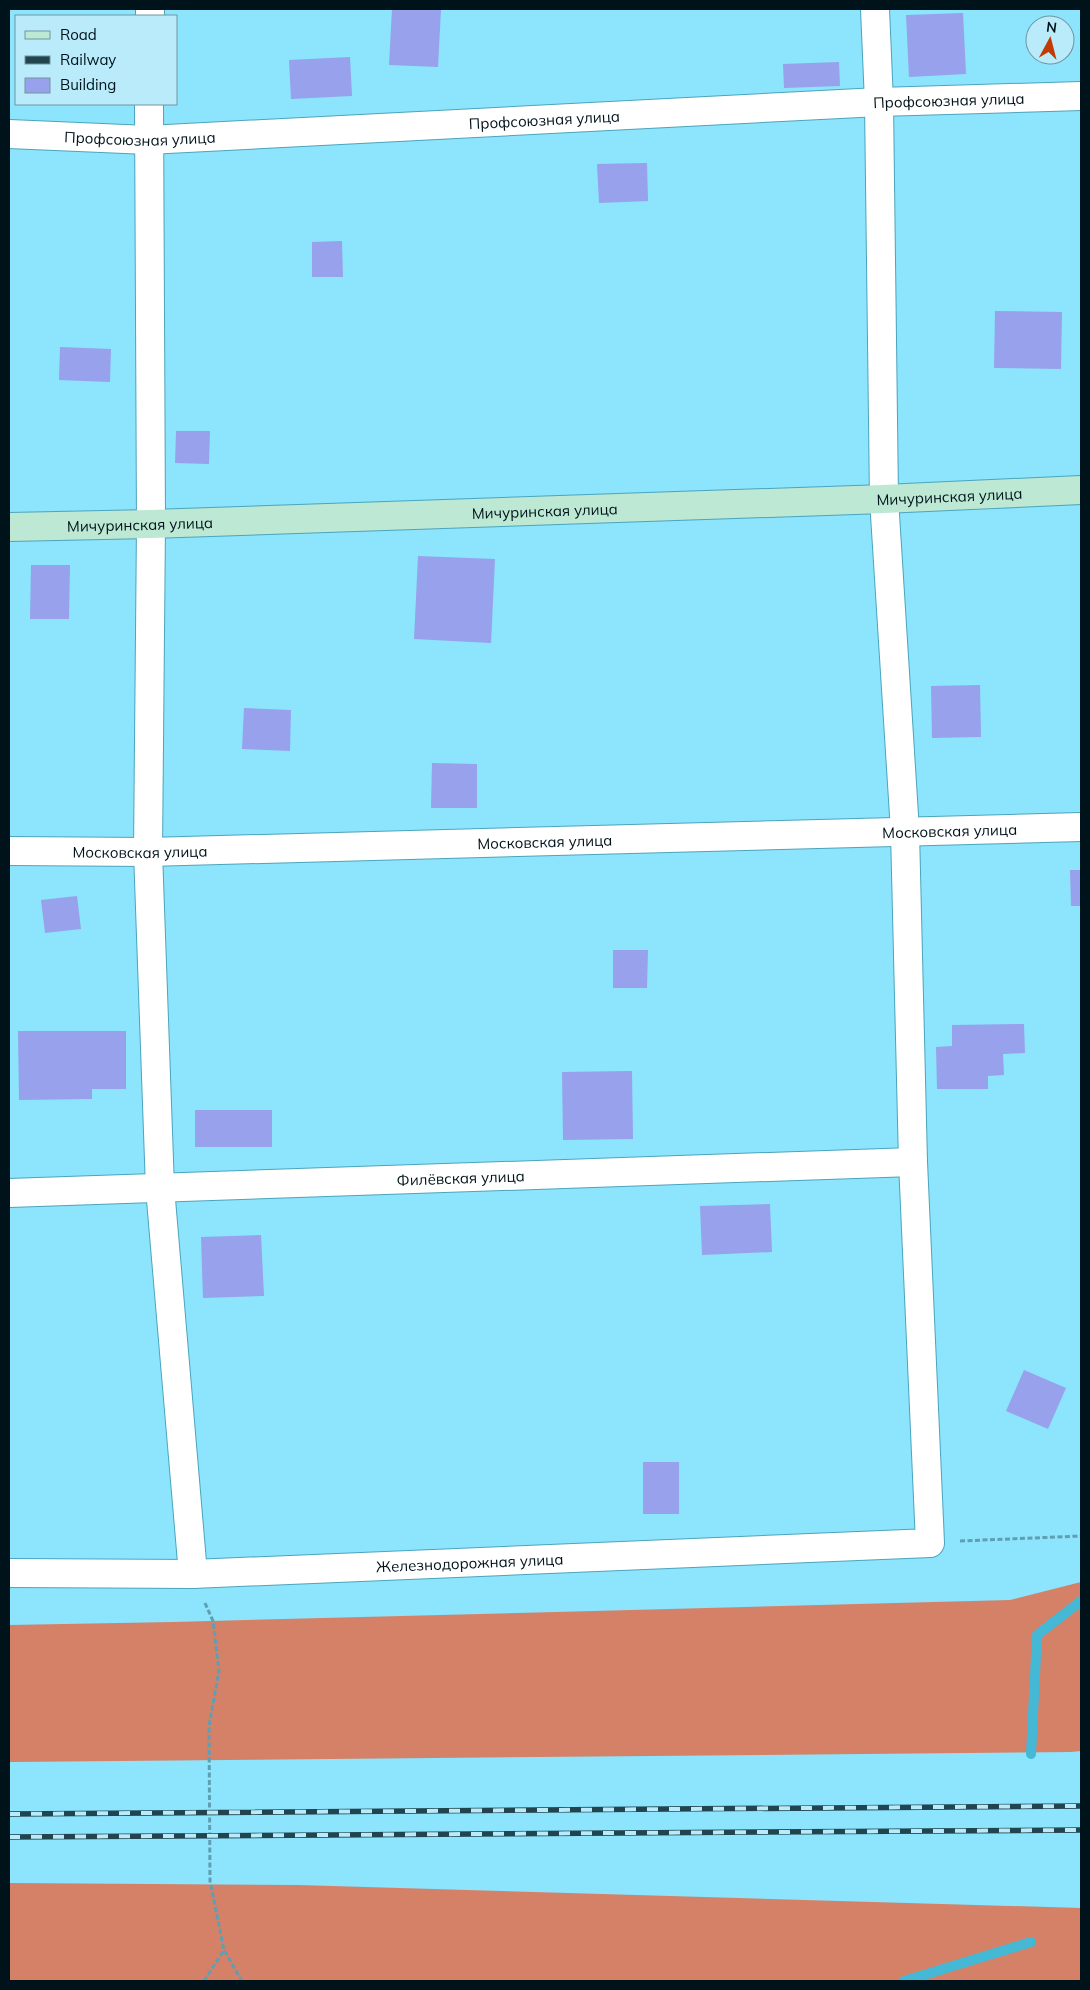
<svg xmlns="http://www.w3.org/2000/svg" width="1090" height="1990" font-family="Mulish,sans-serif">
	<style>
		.forest { fill: #d48168 }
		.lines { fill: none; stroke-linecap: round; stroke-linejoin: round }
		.stream { stroke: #44b8d5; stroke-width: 10 }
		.building { fill: #97a1ec }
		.street-casing { stroke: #4ba5bc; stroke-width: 30 }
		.secondary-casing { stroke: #4ba5bc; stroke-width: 30 }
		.path { stroke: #5e9fb2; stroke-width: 3; stroke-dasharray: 5 2.5; stroke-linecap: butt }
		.street { stroke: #fff; stroke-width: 28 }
		.secondary { stroke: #bde8d4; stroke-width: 28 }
		.rail-casing { stroke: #21444f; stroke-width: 5.5 }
		.rail { stroke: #baebfa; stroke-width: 4; stroke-dasharray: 11; stroke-linecap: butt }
		.labels { text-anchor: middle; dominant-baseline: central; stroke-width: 4; stroke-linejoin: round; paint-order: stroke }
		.street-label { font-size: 15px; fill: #00131a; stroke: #baebfa }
	</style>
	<rect width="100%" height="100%" fill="#8ce4fd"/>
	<!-- forest -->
	<g class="forest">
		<path d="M1081,1582V1751L1071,1752L9,1762V1625L173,1622L1010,1600Z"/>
		<path d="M9,1883L298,1885L1081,1908V1981H9Z"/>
	</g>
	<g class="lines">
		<!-- stream -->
		<g class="stream">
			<path d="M1031,1754L1037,1635L1081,1601"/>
			<path d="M904,1981L1031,1942"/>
		</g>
	</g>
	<!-- building -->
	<g class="building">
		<path d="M392,9H441L438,67L389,65Z"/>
		<path d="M963,13L966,74L909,77L906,15Z"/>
		<path d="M350,57L352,96L291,99L289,60Z"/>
		<path d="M839,62L840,86L784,88L783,64Z"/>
		<path d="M647,163L648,201L599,203L597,164Z"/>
		<path d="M342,241L343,277H312V242Z"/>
		<path d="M995,311L1062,312L1061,369L994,368Z"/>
		<path d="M60,347L111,349L110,382L59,380Z"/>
		<path d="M176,431H210L209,464L175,463Z"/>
		<path d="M418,556L495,559L491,643L414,639Z"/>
		<path d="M31,565H70L69,619H30Z"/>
		<path d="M980,685L981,737L932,738L931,686Z"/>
		<path d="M244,708L291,710L290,751L242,749Z"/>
		<path d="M432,763L477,764V808H431Z"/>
		<path d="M1070,870H1081V906H1071Z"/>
		<path d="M77,896L81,929L45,933L41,900Z"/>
		<path d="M613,950H648L647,988H613Z"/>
		<path d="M1024,1024L1025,1053L1003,1054L1004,1075L988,1076V1089H937L936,1047L952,1046V1025Z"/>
		<path d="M18,1031H126V1089H92V1099L19,1100Z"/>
		<path d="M632,1071L633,1139L563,1140L562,1072Z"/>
		<rect x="195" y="1110" width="77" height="37"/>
		<path d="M770,1204L772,1252L702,1255L700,1206Z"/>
		<path d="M261,1235L264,1296L203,1298L201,1237Z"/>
		<path d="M1024,1370L1066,1388L1048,1429L1006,1411Z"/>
		<rect x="643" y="1462" width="36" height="52"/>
	</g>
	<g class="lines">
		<!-- street casing -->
		<g class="street-casing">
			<g id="street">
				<path d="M150,16V9"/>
				<path d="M149,104L151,524L148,852L160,1188L193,1574"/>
				<path id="s1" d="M9,134L148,140L879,102L1081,96"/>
				<path id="s2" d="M9,851L148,852L1081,827"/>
				<path id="s3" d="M9,1193L913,1162"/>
				<path id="s4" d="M9,1573L193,1574L930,1543L913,1162L905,831L884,499L879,102L875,9"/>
			</g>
		</g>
		<!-- secondary casing -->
		<g class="secondary-casing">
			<g id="secondary">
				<path id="s5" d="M9,527L151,524L884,499L1081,490"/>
			</g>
		</g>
		<!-- path -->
		<g class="path">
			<path d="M960,1541L1081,1536"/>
			<path d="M205,1603L213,1621L219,1671L209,1726L210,1881L224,1950L242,1981"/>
			<path d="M204,1981L224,1950"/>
		</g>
		<!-- street -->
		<use href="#street" class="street"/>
		<!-- secondary -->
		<use href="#secondary" class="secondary"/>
		<!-- rail casing -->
		<g class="rail-casing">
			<g id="rail">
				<path d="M9,1814L1081,1806"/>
				<path d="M9,1837L1081,1830"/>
			</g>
		</g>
		<!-- rail -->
		<use href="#rail" class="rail"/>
	</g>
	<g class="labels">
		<!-- street labels -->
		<g class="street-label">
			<text stroke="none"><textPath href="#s1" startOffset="941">Профсоюзная улица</textPath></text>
			<text stroke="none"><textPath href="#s1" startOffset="536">Профсоюзная улица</textPath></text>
			<text stroke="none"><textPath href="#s1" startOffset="131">Профсоюзная улица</textPath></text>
			<text stroke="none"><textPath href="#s5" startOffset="941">Мичуринская улица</textPath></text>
			<text stroke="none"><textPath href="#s5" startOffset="536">Мичуринская улица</textPath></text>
			<text stroke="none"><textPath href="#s5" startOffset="131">Мичуринская улица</textPath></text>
			<text stroke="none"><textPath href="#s2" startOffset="941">Московская улица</textPath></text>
			<text stroke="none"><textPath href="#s2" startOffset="536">Московская улица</textPath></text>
			<text stroke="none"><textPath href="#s2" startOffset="131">Московская улица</textPath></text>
			<text stroke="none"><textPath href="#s3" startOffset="452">Филёвская улица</textPath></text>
			<text stroke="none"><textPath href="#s4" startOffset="461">Железнодорожная улица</textPath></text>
		</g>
	</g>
	<!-- border -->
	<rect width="1090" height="1990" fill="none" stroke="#00131a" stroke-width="20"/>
	<!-- legend -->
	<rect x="15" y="15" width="162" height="90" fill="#baebfa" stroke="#7095a0"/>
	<rect x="25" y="31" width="25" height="8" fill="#bde8d4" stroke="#7095a0"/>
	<text x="60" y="40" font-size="15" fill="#00131a">Road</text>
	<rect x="25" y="56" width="25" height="8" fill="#21444f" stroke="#7095a0"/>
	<text x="60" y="65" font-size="15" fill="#00131a">Railway</text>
	<rect x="25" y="78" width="25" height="15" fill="#97a1ec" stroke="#7095a0"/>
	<text x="60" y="90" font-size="15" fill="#00131a">Building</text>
	<!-- north arrow -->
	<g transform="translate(1050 40) rotate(7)"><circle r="24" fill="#baebfa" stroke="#7095a0"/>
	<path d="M0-4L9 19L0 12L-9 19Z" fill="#c33b02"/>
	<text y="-8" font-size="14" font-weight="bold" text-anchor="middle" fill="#00131a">N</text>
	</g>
</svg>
